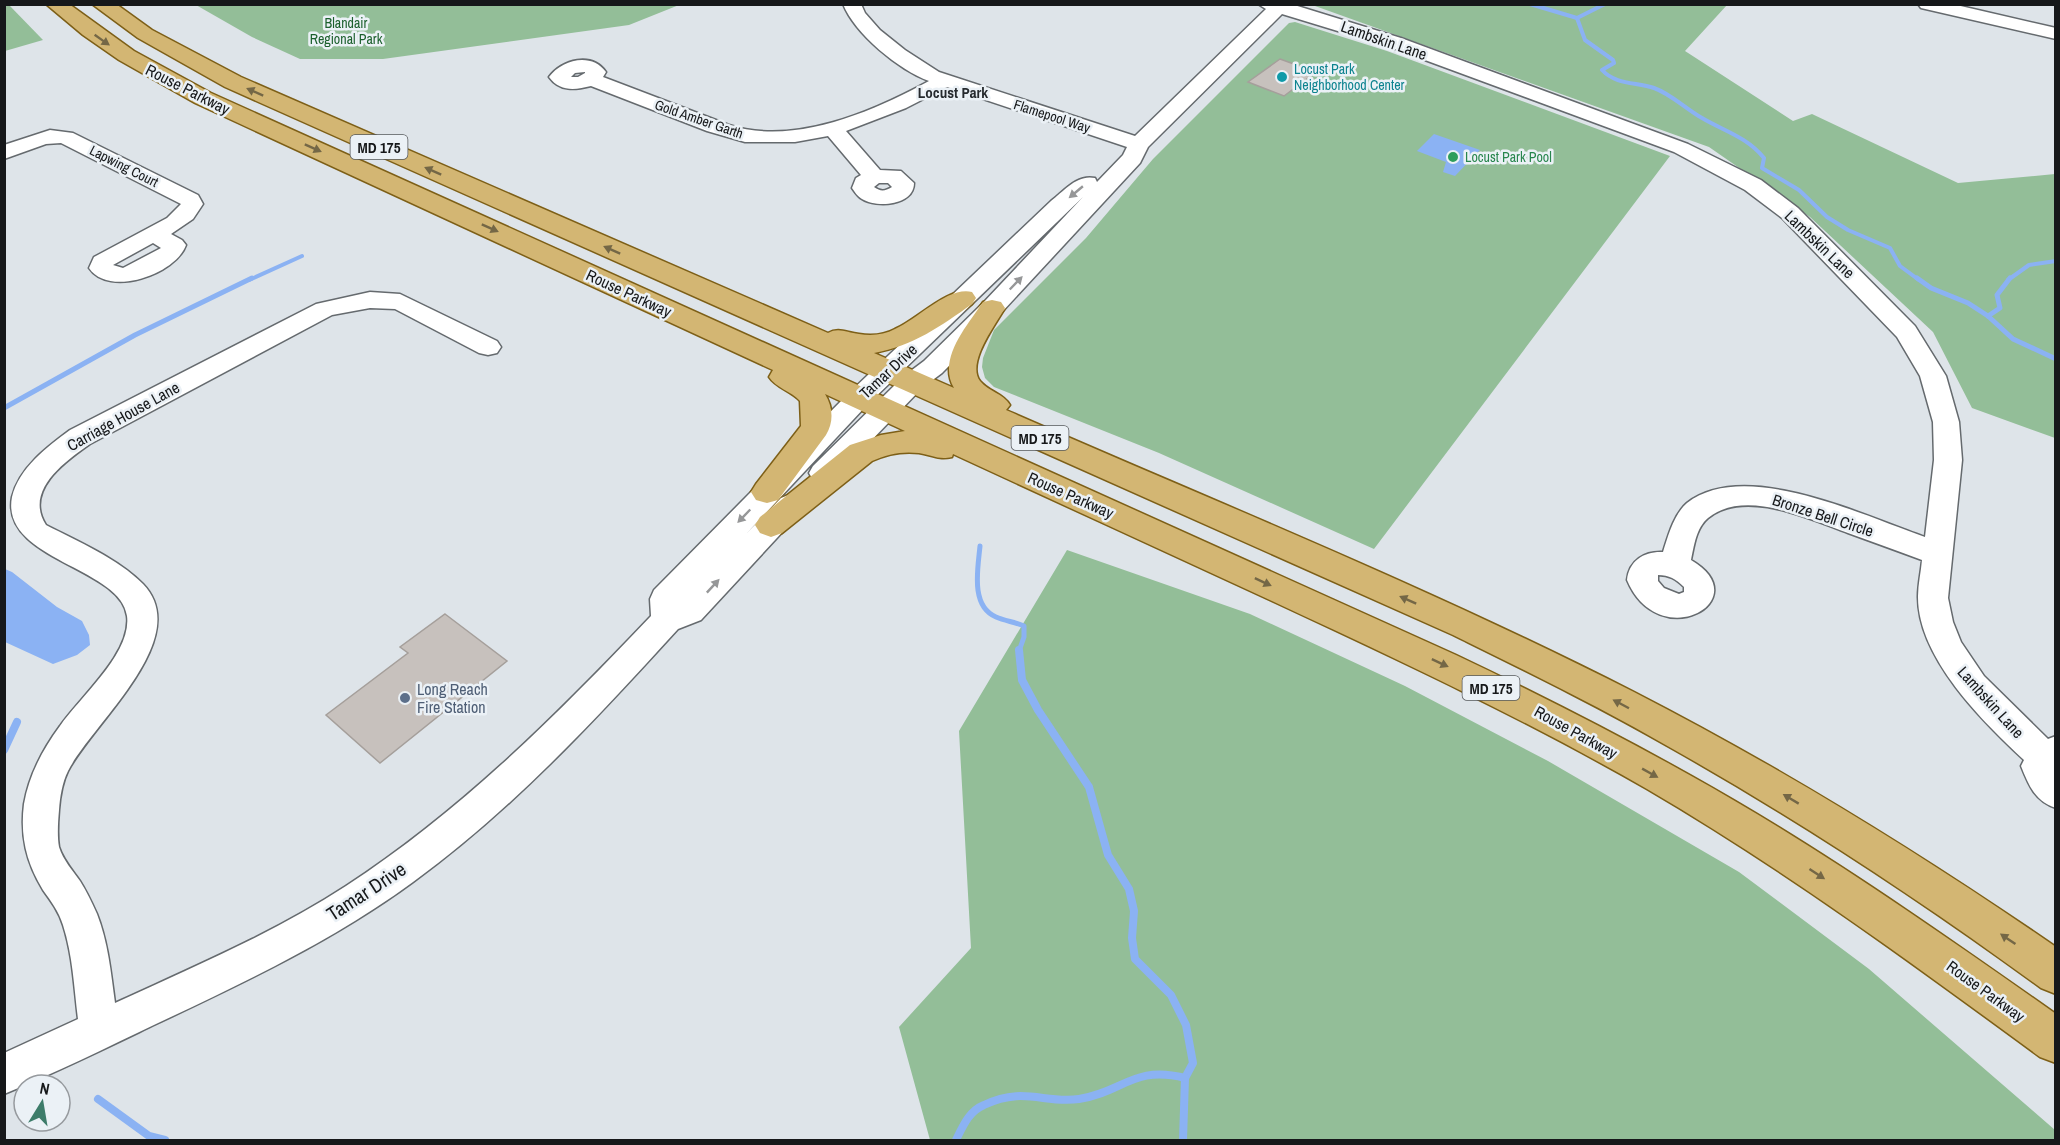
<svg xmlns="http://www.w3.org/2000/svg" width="2060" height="1145" font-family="'Archivo Narrow',sans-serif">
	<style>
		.green { fill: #93be98 }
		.water { fill: #8bb2f3 }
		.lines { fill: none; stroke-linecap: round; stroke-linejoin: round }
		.stream-far2 { stroke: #8bb2f3; stroke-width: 4 }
		.stream-far1 { stroke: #8bb2f3; stroke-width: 5 }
		.stream { stroke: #8bb2f3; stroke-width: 8 }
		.building { fill: #c7c1bd; stroke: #a59f9b; stroke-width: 1.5 }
		.minor-casing { stroke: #656a6e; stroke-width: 3 }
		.major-casing { stroke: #7d5f17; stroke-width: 3 }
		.minor { fill: #fff; fill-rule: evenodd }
		.major { fill: #d3b673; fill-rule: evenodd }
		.oneway { fill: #746746 }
		.oneway2 { fill: #969798 }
		.culture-dot { fill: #0f9aa8; stroke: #ebf1f6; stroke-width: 2 }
		.leisure-dot { fill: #2e9e5b; stroke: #ebf1f6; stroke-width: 2 }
		.service-dot { fill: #5c6f8a; stroke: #ebf1f6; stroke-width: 2 }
		.labels { text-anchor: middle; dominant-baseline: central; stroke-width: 5; stroke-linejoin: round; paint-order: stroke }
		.far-park-label { font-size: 14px; fill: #1c602d; stroke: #ebf1f6 }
		.far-culture-label { font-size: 14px; fill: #0d838f; stroke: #ebf1f6; text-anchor: start }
		.far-street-label { font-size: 14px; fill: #16181a; stroke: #ebf1f6 }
		.far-leisure-label { font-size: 14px; fill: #27864d; stroke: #ebf1f6; text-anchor: start }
		.far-neighbourhood-label { font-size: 15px; font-weight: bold; fill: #262a2e; stroke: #ebf1f6 }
		.shield { fill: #ebf1f6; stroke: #56595c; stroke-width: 1.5 }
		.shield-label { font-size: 15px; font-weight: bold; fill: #16181a }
		.street-label { font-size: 16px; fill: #16181a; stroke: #ebf1f6 }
		.service-label { font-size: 16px; fill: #4e5e75; stroke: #ebf1f6; text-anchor: start }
		.near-street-label { font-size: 20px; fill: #16181a; stroke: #ebf1f6 }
	</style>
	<rect width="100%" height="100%" fill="#dee4e9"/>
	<!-- green -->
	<g class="green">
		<path d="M5,4L9,5L43,40L5,51Z"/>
		<path d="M1318,4L1727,5L1685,51L1793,121L1812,114L1958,183L2055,174V438L1972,408L1933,332L1810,217L1709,147L1315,6Z"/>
		<path d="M196,5H679L629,25L383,59H300L252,37Z"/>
		<path d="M1295,22L1387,51L1670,156L1374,549L1159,453L994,387L985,378L982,367L983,358L994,330L1086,238L1153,159L1289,23Z"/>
		<path d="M1067,550L1250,614L1405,686L1548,761L1739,872L1869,969L2055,1130V1140H930L899,1027L971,948L959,731Z"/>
	</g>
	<!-- water -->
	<g class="water">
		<path d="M1434,134L1480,150L1455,176L1443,172L1446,162L1417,151Z"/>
		<path d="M5,569L12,572L57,607L82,621L89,635L90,645L77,655L53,664L5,642Z"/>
	</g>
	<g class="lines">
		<!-- stream-far2 -->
		<g class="stream-far2">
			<path d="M1530,4L1577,18"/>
			<path d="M1605,4L1577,18L1585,40L1613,60L1614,63L1602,70C1616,85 1636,82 1654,88C1671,94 1686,109 1702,118C1724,131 1747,137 1764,158L1762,168L1799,190L1827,217L1848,230L1890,248L1900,266L1919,280"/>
			<path d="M249,280L302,256"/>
			<path d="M2008,280L2029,265L2056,261"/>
		</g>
		<!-- stream-far1 -->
		<g class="stream-far1">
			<path d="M1917,278L1931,288L1968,303L1988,316L2013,339L2056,359"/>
			<path d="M1988,316L2000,308L1997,295L2010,278"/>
			<path d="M4,408L135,335L252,278"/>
			<path d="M980,546C978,568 970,606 996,617C1005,621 1015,622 1024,626V637L1019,651"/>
		</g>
		<!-- stream -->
		<g class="stream">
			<path d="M1019,650L1022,680L1038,710L1089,787L1108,855L1129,889L1134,911L1132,938L1135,959L1171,995L1186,1025L1193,1063L1185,1078L1183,1140"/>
			<path d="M4,750L17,722"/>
			<path d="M98,1099L149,1136L165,1140"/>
			<path d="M956,1140C963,1126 969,1111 984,1105C1024,1086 1044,1104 1079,1099C1124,1092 1133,1065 1185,1078"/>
		</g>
	</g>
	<!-- building -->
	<g class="building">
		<path d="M1280,59L1316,72L1284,96L1248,82Z"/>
		<path d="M445,614L507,661L380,763L326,715L408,653L400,647Z"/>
	</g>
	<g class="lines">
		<!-- minor casing -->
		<g class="minor-casing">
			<g id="minor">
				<path d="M843,4H861L865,13L880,30L905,50L939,72L1135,136L1266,9L1258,4H1291L1401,38L1688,144L1761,180L1798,208L1915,326L1946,376L1959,422L1962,460L1948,598L1953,622L1961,642L1984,676L2048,739L2056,736V808C2035,801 2029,786 2021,766L2024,760C1983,722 1917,657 1918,596C1918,584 1921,572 1922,560C1898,551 1873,542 1848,533C1809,519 1745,488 1708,518C1696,528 1694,546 1691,560C1759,600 1659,656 1627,580C1629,560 1645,551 1663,552C1668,536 1674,514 1687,503C1745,458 1864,516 1925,537L1934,460L1933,422L1920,376L1897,337L1782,218L1745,190L1674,152L1387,46L1282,14L1148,147L1140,163L1001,313L942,373L922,388L833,480L823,483L813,480L809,473L813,466L904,376L924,361L983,303L1083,197L867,405L746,534L781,498L791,494L801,498L805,505L801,512L701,620L678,629C596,719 512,810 413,882C334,940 245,982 156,1024C106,1048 55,1073 4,1094V1053L78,1019C74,988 73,956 63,925C59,912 51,901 43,890C26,862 20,836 24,804C29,775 43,749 60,726C80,697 132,653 127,616C121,567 0,560 12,497C19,468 47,447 70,430L316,304L370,292L400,294L497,341L501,347L497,353L488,355L479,353L395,309L370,308L332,315L90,444C64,462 24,491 46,525C79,542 117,558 143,584C195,638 92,724 68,771C62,783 60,797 59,810C58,822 57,835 59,847C63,860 73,871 80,881C87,892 92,903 97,914C108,942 111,973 115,1003C193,967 274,933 346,886C461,811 557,715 651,616L650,599L654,590L849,393L1051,201C1064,191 1077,174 1095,178L1097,182L1123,155L1127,147L947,87L906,108L846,131L880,170L901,171L914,183C914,206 876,208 862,199C857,196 855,192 852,188L856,178L861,175L828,136L795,142H745L707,131L591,86C575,90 560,92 549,77C562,59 592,52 606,72L603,77L729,125C794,146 872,112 929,81C899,70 855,34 843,4ZM575,73L585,72V73L578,77H571ZM879,183H888L892,187C885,191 881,192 874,187ZM1658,575C1669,575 1676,579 1684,587V592L1679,594L1664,588L1658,581Z"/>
				<path d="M1918,4H1952L2056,28V39L1921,8Z"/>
				<path d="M50,130L73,133L198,195L203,204L193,219L171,234L182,240L186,245C176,274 109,298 89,268L94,257L167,218L181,204L61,143L46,144L4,159V145ZM153,243L161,248L123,268L113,265Z"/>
			</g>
		</g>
		<!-- major casing -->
		<g class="major-casing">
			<g id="major">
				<path d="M46,4H69L134,51L211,93L1456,655C1559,704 1660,756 1757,814C1860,876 1958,945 2056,1014V1063L2040,1057C1912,963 1784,869 1647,789C1525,719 1399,660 1272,601C1166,552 1059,503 953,454L952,457C938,460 932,455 919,453C902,451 887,454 872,461L782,533L771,537L760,533L755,525L760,517L850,445L881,435L905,431L825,394C833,407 834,422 826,435L778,500L767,503L756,500L751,492L756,484L801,426L800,401C791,391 776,388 769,377L773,370L195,103L119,60L83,35Z"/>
				<path d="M92,4H116L152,30L241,77L828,333C839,327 847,333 859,334C871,336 884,335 895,329C918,319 948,286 972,292L976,298L972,304C941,326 913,346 874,353L954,388C937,359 967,326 983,302L992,300L1001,302L1005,308C996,324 966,363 980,381C989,392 1003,393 1010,405L1006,410C1216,502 1430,588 1634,692C1780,767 1921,854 2056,947V994L2041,988C1922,901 1799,820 1671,748C1600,707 1526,671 1453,635L225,87L138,38Z"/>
			</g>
		</g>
		<!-- minor -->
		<use href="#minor" class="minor"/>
		<!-- major -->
		<use href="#major" class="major"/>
	</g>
	<!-- one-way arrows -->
	<defs><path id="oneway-solid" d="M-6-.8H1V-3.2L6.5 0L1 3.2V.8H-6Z" transform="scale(1.5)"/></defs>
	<g class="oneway">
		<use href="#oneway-solid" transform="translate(102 40) rotate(35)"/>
		<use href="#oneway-solid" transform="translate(255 92) rotate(-156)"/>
		<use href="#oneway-solid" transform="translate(313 148) rotate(24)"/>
		<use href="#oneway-solid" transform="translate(433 171) rotate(-156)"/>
		<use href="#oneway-solid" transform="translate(490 228) rotate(24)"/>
		<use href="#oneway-solid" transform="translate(612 250) rotate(-156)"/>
		<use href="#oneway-solid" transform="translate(1263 582) rotate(25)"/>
		<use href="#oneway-solid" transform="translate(1408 600) rotate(-156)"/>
		<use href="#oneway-solid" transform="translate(1440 663) rotate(25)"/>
		<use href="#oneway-solid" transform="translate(1621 704) rotate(-152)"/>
		<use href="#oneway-solid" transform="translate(1650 773) rotate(29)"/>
		<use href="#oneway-solid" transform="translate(1791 799) rotate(-149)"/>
		<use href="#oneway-solid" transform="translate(1817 874) rotate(33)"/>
		<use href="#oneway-solid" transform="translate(2008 939) rotate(-146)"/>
	</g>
	<g class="oneway2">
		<use href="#oneway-solid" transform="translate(1076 192) rotate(140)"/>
		<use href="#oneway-solid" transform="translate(1016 283) rotate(-46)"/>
		<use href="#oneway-solid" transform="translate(744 516) rotate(134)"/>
		<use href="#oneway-solid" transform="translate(713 586) rotate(-47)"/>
	</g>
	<!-- markers -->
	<circle class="culture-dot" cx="1282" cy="77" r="6"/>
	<circle class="leisure-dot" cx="1453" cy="157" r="6"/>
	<circle class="service-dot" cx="405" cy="698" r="6"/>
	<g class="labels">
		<!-- far-park labels -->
		<g class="far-park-label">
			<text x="346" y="23">Blandair<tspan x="346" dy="16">Regional Park</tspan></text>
		</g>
		<!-- far-culture labels -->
		<g class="far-culture-label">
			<text x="1294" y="69">Locust Park<tspan x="1294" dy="16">Neighborhood Center</tspan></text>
		</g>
		<!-- far-street labels -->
		<g class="far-street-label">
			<text transform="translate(1052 116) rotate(18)">Flamepool Way</text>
			<text transform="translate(699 119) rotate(19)">Gold Amber Garth</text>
			<text transform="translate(124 166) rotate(27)">Lapwing Court</text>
		</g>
		<!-- far-leisure labels -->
		<g class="far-leisure-label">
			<text x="1465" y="157">Locust Park Pool</text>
		</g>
		<!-- far-neighbourhood labels -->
		<g class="far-neighbourhood-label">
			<text x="953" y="92">Locust Park</text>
		</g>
		<!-- shield labels -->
		<g class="shield">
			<rect x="350.5" y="135" width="57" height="24" rx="4.5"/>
			<rect x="1011.5" y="426" width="57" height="24" rx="4.5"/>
			<rect x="1462.5" y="676" width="57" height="24" rx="4.5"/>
		</g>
		<g class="shield-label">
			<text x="379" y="147">MD 175</text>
			<text x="1040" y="438">MD 175</text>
			<text x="1491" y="688">MD 175</text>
		</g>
		<!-- street labels -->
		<g class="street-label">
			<text transform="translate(1384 40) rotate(19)">Lambskin Lane</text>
			<text transform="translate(188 89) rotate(27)">Rouse Parkway</text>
			<text transform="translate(1820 244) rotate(44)">Lambskin Lane</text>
			<text transform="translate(629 293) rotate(25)">Rouse Parkway</text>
			<text transform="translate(888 371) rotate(-43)">Tamar Drive</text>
			<text transform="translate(123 416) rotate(-29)">Carriage House Lane</text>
			<text transform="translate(1071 495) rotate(24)">Rouse Parkway</text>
			<text transform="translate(1823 515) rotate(18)">Bronze Bell Circle</text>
			<text transform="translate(1991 702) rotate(48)">Lambskin Lane</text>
			<text transform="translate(1576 732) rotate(29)">Rouse Parkway</text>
			<text transform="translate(1986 991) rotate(36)">Rouse Parkway</text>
		</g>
		<!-- service labels -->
		<g class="service-label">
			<text x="417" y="689">Long Reach<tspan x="417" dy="18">Fire Station</tspan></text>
		</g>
		<!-- near-street labels -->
		<g class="near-street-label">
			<text transform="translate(366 891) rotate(-33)">Tamar Drive</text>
		</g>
	</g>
	<!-- border -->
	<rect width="2060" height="1145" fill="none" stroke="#16181a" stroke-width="12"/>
	<!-- north arrow -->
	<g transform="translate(42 1103) rotate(11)"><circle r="28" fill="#ebf1f6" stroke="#969a9e" stroke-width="1.5"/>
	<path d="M0-4.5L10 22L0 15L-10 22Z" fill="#3d7c6a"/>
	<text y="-9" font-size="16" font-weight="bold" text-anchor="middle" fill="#16181a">N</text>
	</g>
</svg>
